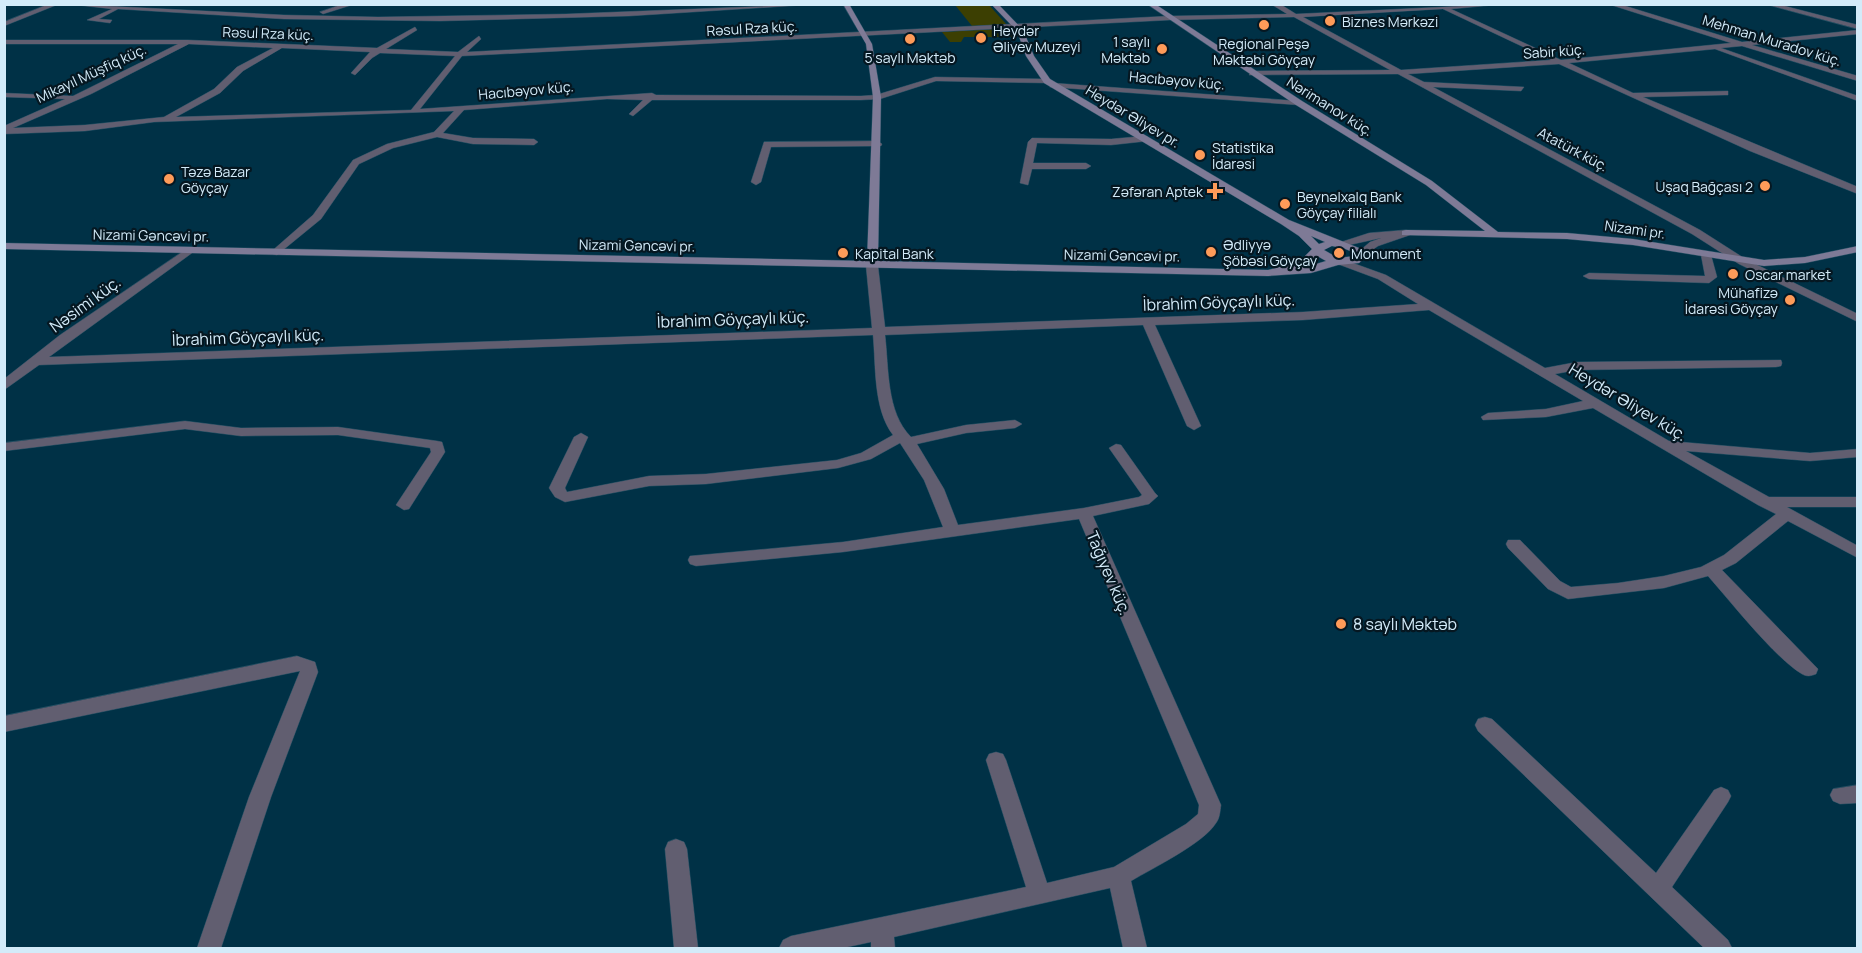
<svg xmlns="http://www.w3.org/2000/svg" width="1862" height="953" font-family="Manrope,sans-serif">
	<style>
		.green { fill: #3c3f02 }
		.lines { fill: none; stroke-linecap: round; stroke-linejoin: round }
		.street-casing { stroke: #224f63; stroke-width: 1 }
		.secondary-casing { stroke: #224f63; stroke-width: 1 }
		.street { fill: #615e70; fill-rule: evenodd }
		.secondary { fill: #7e7a96; fill-rule: evenodd }
		.poi-dot { fill: #fe9b59; stroke: #051721; stroke-width: 2 }
		.labels { text-anchor: middle; dominant-baseline: central; stroke-width: 4.5; stroke-linejoin: round; paint-order: stroke }
		.far-poi-label { font-size: 14px; fill: #d3ebf9; stroke: #051721; text-anchor: start }
		.far-street-label { font-size: 14px; fill: #d3ebf9; stroke: #051721 }
		.street-label { font-size: 16px; fill: #d3ebf9; stroke: #051721 }
		.poi-label { font-size: 16px; fill: #d3ebf9; stroke: #051721; text-anchor: start }
	</style>
	<rect width="100%" height="100%" fill="#003146"/>
	<!-- green -->
	<g class="green">
		<path d="M955,5H989L1007,25L972,26Z"/>
		<path d="M1011,28L1017,37H964L961,42H950L942,32Z"/>
	</g>
	<g class="lines">
		<!-- street casing -->
		<g class="street-casing">
			<g id="street">
				<path d="M49,4H59L4,26V22Z"/>
				<path d="M67,4L284,15L378,17L566,14L820,4L629,16L440,21L284,19L118,9L99,19L112,20L110,23L87,20L112,9Z"/>
				<path d="M343,4H355L323,14L320,12Z"/>
				<path d="M1271,4H1280L1296,14L1505,4L1451,9L1561,60L1731,43L1608,4H1619L1742,42L1858,30V34L1752,45L1858,76V81L1742,46L1721,48L1858,96V101L1715,49L1569,63L1633,93L1728,91V95H1725L1643,97L1858,187V194L1750,151L1559,64L1408,74L1424,82L1524,87L1521,91L1433,87L1700,230L1747,260L1858,314V322L1739,264L1692,234L1398,74L1249,75L1252,71L1390,70L1294,17L1170,20L462,56L420,109L652,93L656,95L861,96L876,95L935,77L1047,79L1051,81L1047,83L936,81L880,99L861,100H652L633,116L629,114L643,100L607,99L464,110L443,133L473,138L534,139L538,142L534,145L473,144L437,137L393,148L359,164L321,219L277,255L273,254V250L313,215L353,160L387,144L434,132L454,111L154,122L85,131L4,134V126L65,99L4,97V93L73,96L178,44H4V40H188L377,48L415,27L417,30L386,49L458,52L479,36L481,39L467,52L1170,16L1287,14ZM1443,9L1551,60L1401,70L1303,17ZM189,44L273,48L237,67L214,89L164,117L85,125L13,128L91,94ZM282,48L370,52L351,73L355,75L372,58L380,53L455,56L411,110L176,117L220,93L243,71Z"/>
				<path d="M1765,4H1777L1858,25V29Z"/>
				<path d="M1053,83L1299,101L1303,103L1299,105L1050,87Z"/>
				<path d="M1145,136L1148,137V141L1111,145L1037,143L1033,163H1086L1091,166L1086,169H1032L1028,185L1020,183L1028,142L1032,138L1111,139Z"/>
				<path d="M878,141L882,144L881,146L771,147L761,182L756,185L751,182L764,142Z"/>
				<path d="M1406,230L1410,231V235L1378,246L1361,258L1356,255L1357,253L1370,242L1381,238L1340,247L1335,244L1369,233Z"/>
				<path d="M188,248L192,249V253L49,357L872,328L866,266L872,263L878,266L885,327L1303,312L1418,304L1378,279L1335,263L1334,261L1339,258L1386,275L1545,368L1577,362L1781,360L1782,363L1781,366L1776,367L1577,370L1555,374L1669,441L1810,453L1858,449V457L1810,461L1686,451L1769,497H1858V507H1787L1858,546V558L1788,521L1736,563L1722,570L1818,669L1816,674C1811,676 1807,677 1802,674C1775,658 1731,602 1708,576L1664,588L1568,599L1548,589L1508,548L1506,544L1508,540H1520L1560,581L1571,587L1618,583L1664,576L1701,567L1724,555L1776,514L1758,505L1593,408L1546,417L1483,420L1481,417L1488,413L1546,409L1583,401L1429,310L1303,320L1155,325L1201,426L1194,430L1187,426L1143,325L885,335C889,368 886,412 911,437L966,425L1015,420L1022,424L1015,428L966,433L917,444L944,489L958,525L1084,508L1139,497L1142,495L1109,448L1116,444L1121,445L1155,493L1158,496L1149,504L1093,516L1221,805C1220,811 1220,818 1216,823C1204,843 1153,868 1131,881L1147,948H1123L1110,888L894,937L895,948H871V942L843,948H779L783,940L791,936L1026,887L986,760L989,754L996,752L1003,754L1006,760L1047,883L1114,867L1186,824L1198,814L1199,805L1079,519L843,552L696,566L690,564L688,560L690,556L843,542L943,527L924,480L900,443L871,459L838,468L706,484L649,486L565,502L555,497L549,488L574,437L581,433L588,437L565,488L567,492L649,476L706,474L837,460L861,453L893,435C873,409 876,366 873,335L39,365L4,390V379L60,335Z"/>
				<path d="M1706,252L1711,255L1717,277L1709,283L1589,279L1583,276L1589,273L1705,276L1701,255Z"/>
				<path d="M185,421L241,428L338,427L437,441L442,442L445,452L409,509L404,510L396,505L431,452L430,448L338,435L241,436L185,429L4,451V443Z"/>
				<path d="M297,656L315,662L318,672L271,797L221,948H197L249,797L300,671L4,732V716Z"/>
				<path d="M1485,717L1492,719L1656,873L1714,790L1721,787L1728,790L1731,796L1728,802L1672,887L1728,940L1732,948H1704L1478,731L1475,725L1478,719Z"/>
				<path d="M1858,785V803L1840,804L1833,801L1830,795L1833,789Z"/>
				<path d="M676,839L684,842L687,849L698,948H674L665,849L668,842Z"/>
			</g>
		</g>
		<!-- secondary casing -->
		<g class="secondary-casing">
			<g id="secondary">
				<path d="M843,4H849L872,44L881,97L878,261L1268,270L1299,262L1312,249L1299,236L1281,224L1044,83L1026,56L1017,31L991,4H998L1023,30L1034,56L1050,79L1289,220L1364,250L1365,258L1359,263L1338,265L1311,273L1268,276L4,249V243L867,261L873,97L866,44ZM1311,236L1325,242L1319,244ZM1332,246L1343,248L1355,253V256L1338,258L1324,250ZM1319,257L1326,261L1306,267Z"/>
				<path d="M1147,4H1155L1302,101L1432,181L1498,232L1567,233L1633,239L1764,260L1805,257L1858,246V252L1805,263L1764,266L1633,245L1567,239L1402,235V231L1406,230L1485,231L1426,185L1296,105Z"/>
			</g>
		</g>
		<!-- street -->
		<use href="#street" class="street"/>
		<!-- secondary -->
		<use href="#secondary" class="secondary"/>
	</g>
	<!-- markers -->
	<g class="poi-dot">
		<circle cx="1330" cy="21" r="6"/>
		<circle cx="1264" cy="25" r="6"/>
		<circle cx="981" cy="38" r="6"/>
		<circle cx="910" cy="39" r="6"/>
		<circle cx="1162" cy="49" r="6"/>
		<circle cx="1200" cy="155" r="6"/>
		<circle cx="169" cy="179" r="6"/>
		<circle cx="1765" cy="186" r="6"/>
		<path d="M1212 182h6v6h6v6h-6v6h-6v-6h-6v-6h6z"/>
		<circle cx="1285" cy="204" r="6"/>
		<circle cx="1211" cy="252" r="6"/>
		<circle cx="843" cy="253" r="6"/>
		<circle cx="1339" cy="253" r="6"/>
		<circle cx="1733" cy="274" r="6"/>
		<circle cx="1790" cy="300" r="6"/>
		<circle cx="1341" cy="624" r="6"/>
	</g>
	<g class="labels">
		<!-- far-poi labels -->
		<g class="far-poi-label">
			<text x="1342" y="21">Biznes Mərkəzi</text>
			<text x="993" y="30">Heydər<tspan x="993" dy="16">Əliyev Muzeyi</tspan></text>
			<text x="1150" y="41" text-anchor="end">1 saylı<tspan x="1150" dy="16">Məktəb</tspan></text>
			<text x="1264" y="43" text-anchor="middle">Regional Peşə<tspan x="1264" dy="16">Məktəbi Göyçay</tspan></text>
			<text x="910" y="57" text-anchor="middle">5 saylı Məktəb</text>
			<text x="1212" y="147">Statistika<tspan x="1212" dy="16">İdarəsi</tspan></text>
			<text x="181" y="171">Təzə Bazar<tspan x="181" dy="16">Göyçay</tspan></text>
			<text x="1753" y="186" text-anchor="end">Uşaq Bağçası 2</text>
			<text x="1203" y="191" text-anchor="end">Zəfəran Aptek</text>
			<text x="1297" y="196">Beynəlxalq Bank<tspan x="1297" dy="16">Göyçay filialı</tspan></text>
			<text x="1223" y="244">Ədliyyə<tspan x="1223" dy="16">Şöbəsi Göyçay</tspan></text>
			<text x="855" y="253">Kapital Bank</text>
			<text x="1351" y="253">Monument</text>
			<text x="1745" y="274">Oscar market</text>
			<text x="1778" y="292" text-anchor="end">Mühafizə<tspan x="1778" dy="16">İdarəsi Göyçay</tspan></text>
		</g>
		<!-- far-street labels -->
		<g class="far-street-label">
			<text transform="translate(752 28) rotate(-3)">Rəsul Rza küç.</text>
			<text transform="translate(268 33) rotate(2)">Rəsul Rza küç.</text>
			<text transform="translate(1772 40) rotate(17)">Mehman Muradov küç.</text>
			<text transform="translate(1554 51) rotate(-4)">Sabir küç.</text>
			<text transform="translate(91 73) rotate(-25)">Mikayıl Müşfiq küç.</text>
			<text transform="translate(1177 80) rotate(5)">Hacıbəyov küç.</text>
			<text transform="translate(526 90) rotate(-5)">Hacıbəyov küç.</text>
			<text transform="translate(1330 106) rotate(32)">Nərimanov küç.</text>
			<text transform="translate(1133 116) rotate(31)">Heydər Əliyev pr.</text>
			<text transform="translate(1573 149) rotate(28)">Atatürk küç.</text>
			<text transform="translate(1635 229) rotate(8)">Nizami pr.</text>
			<text transform="translate(151 235) rotate(1)">Nizami Gəncəvi pr.</text>
			<text transform="translate(637 245) rotate(1)">Nizami Gəncəvi pr.</text>
			<text transform="translate(1122 255) rotate(1)">Nizami Gəncəvi pr.</text>
		</g>
		<!-- street labels -->
		<g class="street-label">
			<text transform="translate(1219 302) rotate(-2)">İbrahim Göyçaylı küç.</text>
			<text transform="translate(85 304) rotate(-36)">Nəsimi küç.</text>
			<text transform="translate(733 319) rotate(-2)">İbrahim Göyçaylı küç.</text>
			<text transform="translate(248 337) rotate(-2)">İbrahim Göyçaylı küç.</text>
			<text transform="translate(1628 402) rotate(31)">Heydər Əliyev küç.</text>
			<text transform="translate(1109 573) rotate(67)">Tağıyev küç.</text>
		</g>
		<!-- poi labels -->
		<g class="poi-label">
			<text x="1353" y="624">8 saylı Məktəb</text>
		</g>
	</g>
	<!-- border -->
	<rect width="1862" height="953" fill="none" stroke="#d3ebf9" stroke-width="12"/>
</svg>
